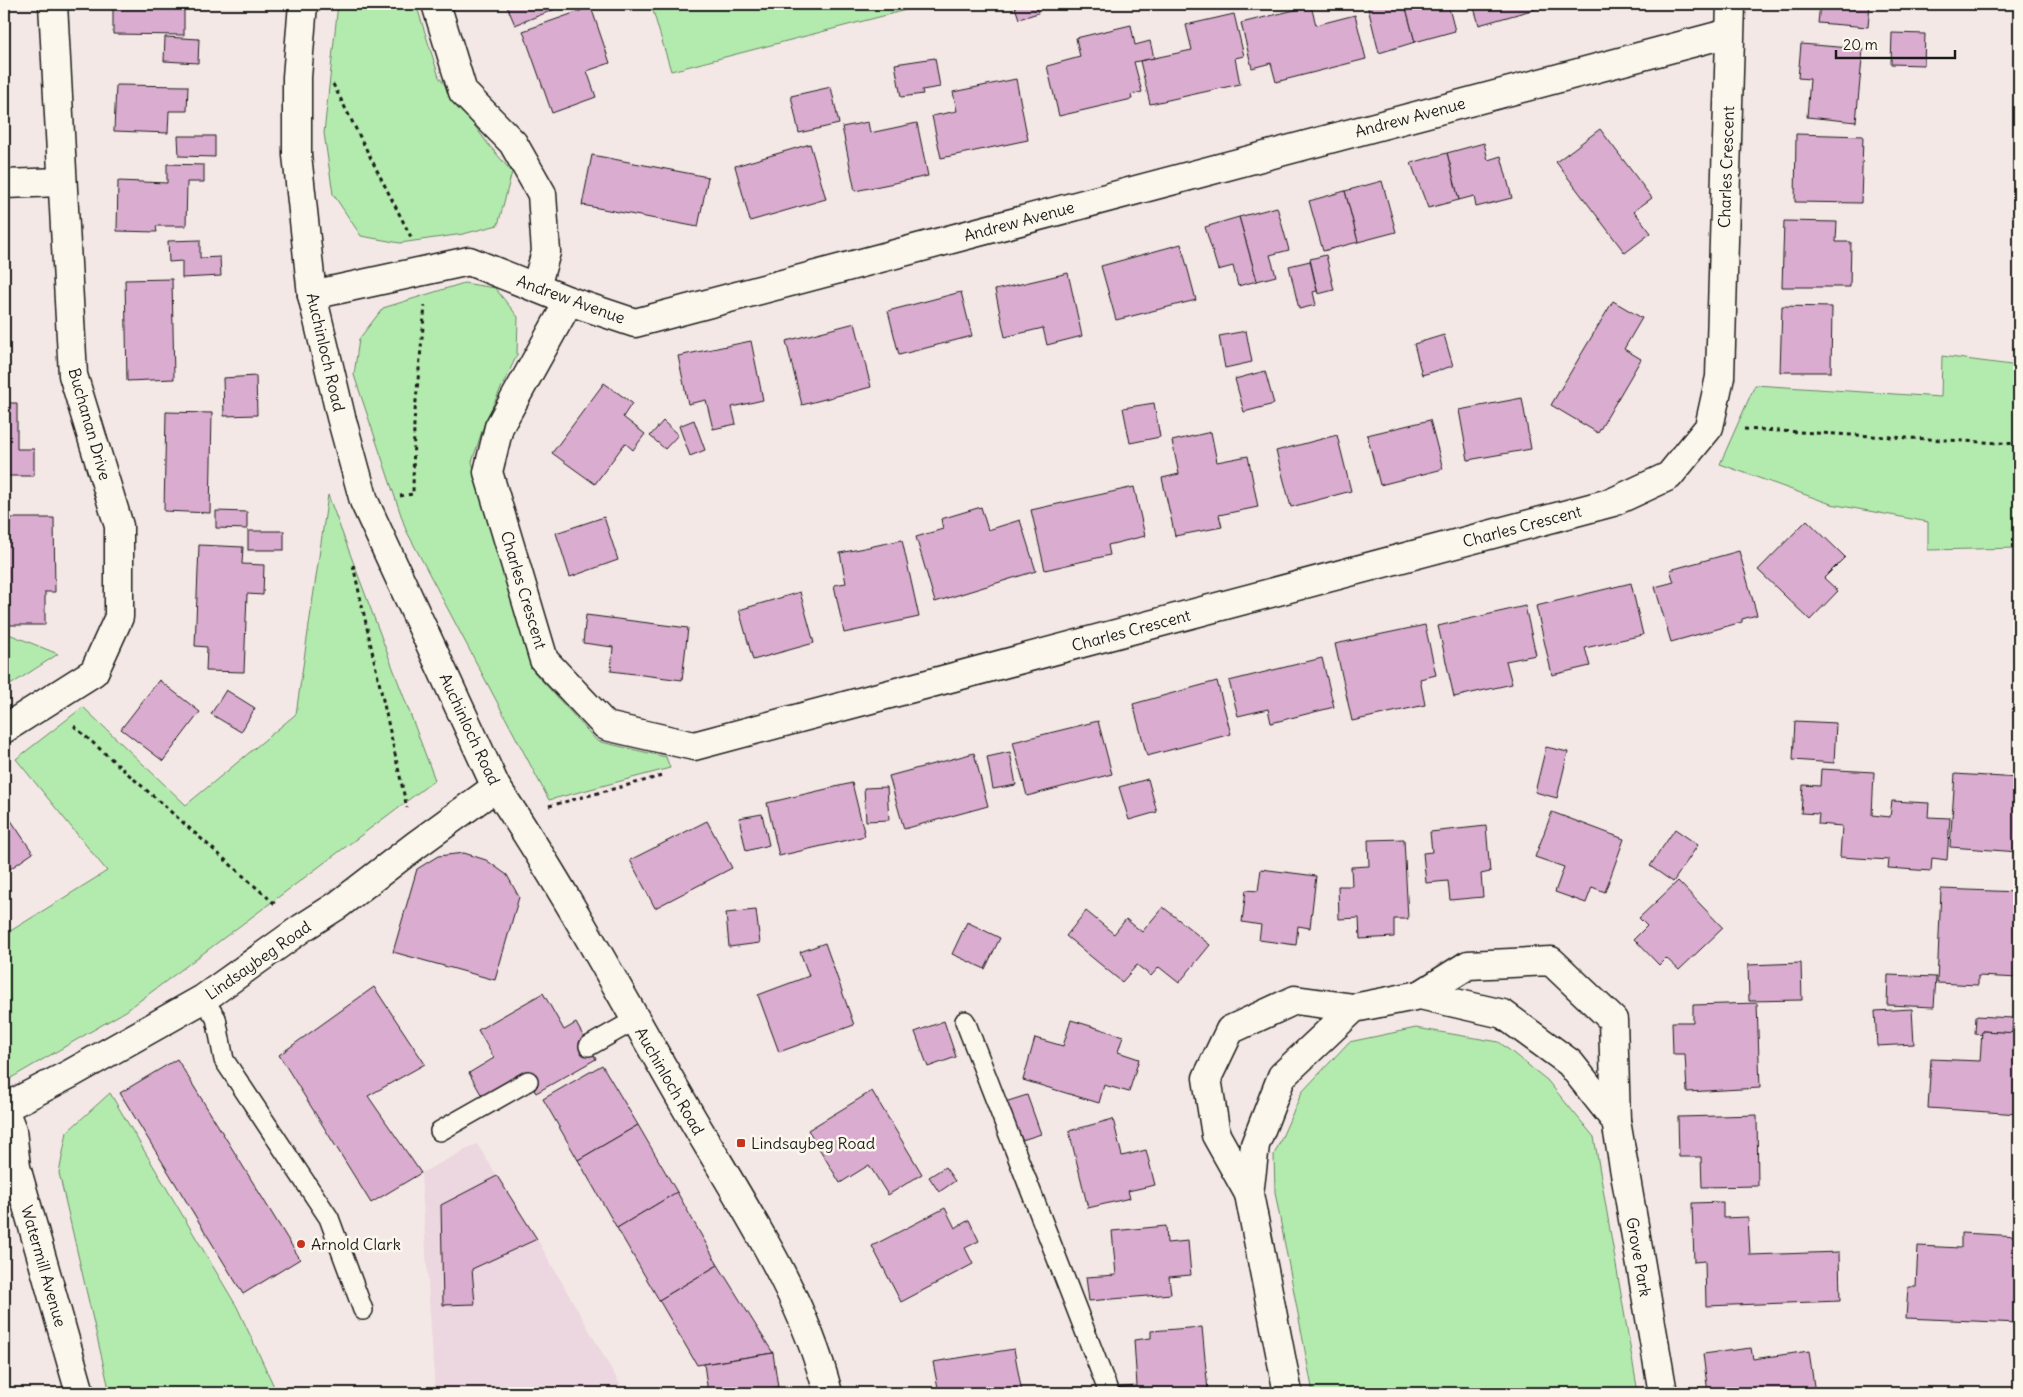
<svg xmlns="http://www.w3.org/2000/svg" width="2023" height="1397" font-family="Delius,sans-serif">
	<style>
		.built { fill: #ecd6df }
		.green { fill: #b3ebae; stroke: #688465 }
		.building { fill: #daaccf; stroke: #1c1c1c }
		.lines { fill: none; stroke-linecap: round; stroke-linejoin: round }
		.service-casing { stroke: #1c1c1c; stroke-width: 22 }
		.minor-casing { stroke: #1c1c1c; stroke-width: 31 }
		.secondary-casing { stroke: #1c1c1c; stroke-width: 31 }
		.path { stroke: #1c1c1c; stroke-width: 3; stroke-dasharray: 4 4; stroke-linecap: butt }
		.service { stroke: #fbf7ec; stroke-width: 19 }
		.minor { stroke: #fbf7ec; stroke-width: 28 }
		.secondary { stroke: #fbf7ec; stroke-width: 28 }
		.poi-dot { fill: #c8321e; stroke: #fbf7ec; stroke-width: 2 }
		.labels { text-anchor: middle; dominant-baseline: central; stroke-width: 5; stroke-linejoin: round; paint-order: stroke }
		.street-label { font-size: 16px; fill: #1c1c1c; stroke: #fbf7ec }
		.poi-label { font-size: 16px; fill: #1c1c1c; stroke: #fbf7ec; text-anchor: start }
	</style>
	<rect width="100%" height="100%" fill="#f4e8e6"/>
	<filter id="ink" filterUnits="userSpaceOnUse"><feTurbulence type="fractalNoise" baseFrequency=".02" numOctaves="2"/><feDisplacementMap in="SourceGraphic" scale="10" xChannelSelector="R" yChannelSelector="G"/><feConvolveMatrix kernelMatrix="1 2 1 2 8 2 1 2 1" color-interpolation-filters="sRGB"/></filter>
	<g filter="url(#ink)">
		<!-- built -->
		<path class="built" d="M477,1144L537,1239L625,1393H435L421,1173Z"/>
		<!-- green -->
		<g class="green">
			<path d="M338,4H416L439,77L488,144L512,172L498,225L463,234L400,243L361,236L333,194L324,133Z"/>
			<path d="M651,4H929L671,71Z"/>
			<path d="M464,283L495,288L518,317L517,355L485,422L472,462L534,672L597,741L666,757L670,768L549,800L406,530L354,375L359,339L383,308Z"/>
			<path d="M1942,356L2019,366V548L1928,550V522L1831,504L1720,464L1755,385L1941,397Z"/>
			<path d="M328,495L435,780L126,1011L11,1078L4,1055V935L107,871L16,759L83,707L186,805L296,714Z"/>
			<path d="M4,632L58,654L4,689Z"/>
			<path d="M1416,1028L1499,1042L1547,1080L1594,1137L1638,1393H1313L1275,1192L1274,1155L1302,1092L1349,1042Z"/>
			<path d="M110,1093L237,1307L277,1393H110L59,1173L67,1132Z"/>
		</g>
		<!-- building -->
		<g class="building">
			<path d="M113,4H184V35L113,34Z"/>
			<path d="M506,4H562L563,6L515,25Z"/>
			<path d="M1014,4H1035L1038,13L1019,19Z"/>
			<path d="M1367,4H1405L1415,42L1379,53Z"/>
			<path d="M1405,4H1448L1455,31L1415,42Z"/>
			<path d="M1473,4H1553L1479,25Z"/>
			<path d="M1820,4H1870L1868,27L1818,23Z"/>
			<path d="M1311,6L1316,25L1355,15L1366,59L1276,82L1271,63L1252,68L1241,23Z"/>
			<path d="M591,7L610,63L587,71L596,97L552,113L523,31Z"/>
			<path d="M1234,14L1244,56L1235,58L1240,84L1150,104L1140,61L1192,50L1186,25Z"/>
			<path d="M1131,25L1135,45L1150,41L1154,58L1134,62L1142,92L1131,95L1132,99L1059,116L1047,66L1080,57L1076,38Z"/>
			<path d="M1892,33L1925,34L1924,65L1891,64Z"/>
			<path d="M165,37L199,39L198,63L164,61Z"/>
			<path d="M1801,44L1863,49L1856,122L1807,117L1810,79L1798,78Z"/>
			<path d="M935,58L940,87L922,90L923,94L901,97L895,64Z"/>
			<path d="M4,60L5,115H4Z"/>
			<path d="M1016,79L1028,140L941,158L932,116L957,111L953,92Z"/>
			<path d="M116,85L188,86L187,111H169L168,133L114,131Z"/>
			<path d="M831,87L839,124L799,133L791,96Z"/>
			<path d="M868,122L870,133L917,123L928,176L855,191L842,127Z"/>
			<path d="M2017,127H2019V164H2013Z"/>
			<path d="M1600,129L1652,198L1634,211L1651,233L1625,253L1556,162Z"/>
			<path d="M1796,134L1863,136L1861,203L1795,202Z"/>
			<path d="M178,136H215V157L179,156Z"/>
			<path d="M1484,143L1488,160L1501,156L1512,198L1476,207L1474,196L1459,200L1447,153Z"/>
			<path d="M810,144L826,199L750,221L735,166Z"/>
			<path d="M1447,153L1459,200L1428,208L1411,163Z"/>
			<path d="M592,155L708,177L698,227L582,205Z"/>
			<path d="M167,164L204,165V182H187L186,226H156L157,232L117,231L118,181L167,183Z"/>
			<path d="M1382,181L1396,232L1358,242L1345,191Z"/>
			<path d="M1345,191L1358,242L1323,251L1309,201Z"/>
			<path d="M1277,207L1289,250L1270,255L1276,276L1257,281L1239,217Z"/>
			<path d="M1239,217L1257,281L1238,286L1233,266L1218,270L1205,227Z"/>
			<path d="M1784,221L1837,222L1836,242H1851L1850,287H1782Z"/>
			<path d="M200,240V258L220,257L221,276L182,278V261L169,262L168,241Z"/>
			<path d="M1181,244L1196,300L1116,320L1101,266Z"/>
			<path d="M1326,255L1334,290L1318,294L1310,259Z"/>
			<path d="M1310,261L1317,291L1313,292L1316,305L1299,309L1289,266Z"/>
			<path d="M1068,273L1082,336L1047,345L1043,328L1005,337L995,290Z"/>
			<path d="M172,279L174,379L127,381L125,280Z"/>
			<path d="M961,292L972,336L899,355L888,311Z"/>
			<path d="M1613,301L1642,318L1624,349L1641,359L1598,433L1551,405Z"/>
			<path d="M1782,306L1832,307L1831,372H1780Z"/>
			<path d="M855,323L871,387L802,405L786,341Z"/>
			<path d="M1246,331L1252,362L1225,368L1219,336Z"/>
			<path d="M1444,335L1453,366L1422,375L1414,344Z"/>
			<path d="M751,341L763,400L732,407L736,424L713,429L706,400L688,404L678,356Z"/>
			<path d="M1265,371L1274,404L1244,412L1235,379Z"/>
			<path d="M256,376L257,415L224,416L223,378Z"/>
			<path d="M604,383L632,403L623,417L645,434L633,450L625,443L595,484L552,453Z"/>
			<path d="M1522,398L1531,449L1468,460L1459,410Z"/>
			<path d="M4,403H17V449H34V476H4Z"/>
			<path d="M1154,403L1160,437L1130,443L1123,408Z"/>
			<path d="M166,412L212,413L210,513L164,511Z"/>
			<path d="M694,420L705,450L690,456L679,426Z"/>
			<path d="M1430,420L1443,469L1380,485L1367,435Z"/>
			<path d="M663,421L678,435L665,449L650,436Z"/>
			<path d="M1211,432L1217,462L1248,456L1258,507L1219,515L1222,527L1175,536L1162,478L1179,474L1172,441Z"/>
			<path d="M1337,435L1351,491L1291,507L1276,451Z"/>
			<path d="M1134,487L1145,536L1108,545L1110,555L1045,570L1031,510Z"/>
			<path d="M981,507L988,530L1020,520L1036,571L935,602L916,537L943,529L941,519Z"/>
			<path d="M216,511L247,512V529L216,528Z"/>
			<path d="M604,517L618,560L570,577L556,533Z"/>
			<path d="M4,518H54L55,592H45V625H5Z"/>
			<path d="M1807,520L1845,557L1824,578L1838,591L1810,620L1758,570Z"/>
			<rect x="248" y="531" width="36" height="19"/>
			<path d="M902,540L919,617L844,633L834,585L846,583L840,553Z"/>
			<path d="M199,545L243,547L242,564L264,565L263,595L247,594L244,672L206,671L207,647L195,646Z"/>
			<path d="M1739,551L1757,615L1742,619V622L1671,642L1655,587L1674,582L1670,570Z"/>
			<path d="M1631,583L1643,635L1585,648L1590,666L1552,675L1536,606Z"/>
			<path d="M800,592L814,643L753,660L739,610Z"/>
			<path d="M1525,606L1536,655L1506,661L1512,684L1454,697L1438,626Z"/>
			<path d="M586,615L688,628L682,680L611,671L613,647L583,643Z"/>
			<path d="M1425,625L1436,675L1420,679L1425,705L1352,721L1335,644Z"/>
			<path d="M1322,658L1334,707L1271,723L1268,709L1238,716L1229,681Z"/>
			<path d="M159,680L200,712L163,761L121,729Z"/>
			<path d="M1217,681L1231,734L1147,756L1133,704Z"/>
			<path d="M226,690L255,708L241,732L211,714Z"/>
			<path d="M1098,721L1112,774L1027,796L1013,742Z"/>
			<path d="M1795,721L1836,723L1834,763L1793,760Z"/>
			<path d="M1546,747L1568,752L1557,798L1535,792Z"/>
			<path d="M1010,752L1016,785L993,789L987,757Z"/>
			<path d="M974,753L988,806L904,829L889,776Z"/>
			<path d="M1821,769L1874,772L1872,815L1890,817L1892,801L1929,803L1928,817L1950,818L1947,860L1932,858L1931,871L1888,868L1889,860L1840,857L1842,826L1818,824L1819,814L1801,813L1803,785L1820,786Z"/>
			<path d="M1955,774L2019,778V852L1950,847Z"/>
			<path d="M1148,779L1157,812L1129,820L1119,787Z"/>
			<path d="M852,783L865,836L779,856L767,803Z"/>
			<path d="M887,787L889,820L866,821L864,788Z"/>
			<path d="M4,810L33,853L4,873Z"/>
			<path d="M1552,812L1624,839L1605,892L1592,887L1586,903L1555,892L1564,867L1535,857Z"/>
			<path d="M762,814L769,845L746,851L739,818Z"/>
			<path d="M707,821L732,868L655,908L630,860Z"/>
			<path d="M1486,826L1490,872L1481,874L1483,897L1450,900L1448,881L1426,883L1423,853L1432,852L1430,832Z"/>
			<path d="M1675,829L1698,845L1673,882L1650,866Z"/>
			<path d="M1404,839L1408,919H1394V937L1360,939L1359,918L1339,919L1338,886H1352L1351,867L1369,866L1368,840Z"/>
			<path d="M464,853L486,860L507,875L519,897L495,980L393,952L417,869L438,856Z"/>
			<path d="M1261,869L1316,876L1310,928L1298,926L1296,945L1259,940L1261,925L1242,922L1246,890L1258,891Z"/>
			<path d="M1678,881L1723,928L1679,970L1666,958L1659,965L1634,939L1647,926L1639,918Z"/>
			<path d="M1941,889L2019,892V978L1978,976V985L1937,983Z"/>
			<path d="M1163,907L1210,945L1179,983L1159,967L1151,976L1137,965L1122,982L1066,936L1086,911L1114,934L1126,919L1142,932Z"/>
			<path d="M756,910L760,943L729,947L726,913Z"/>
			<path d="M967,922L1000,938L985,969L952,954Z"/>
			<path d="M825,943L854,1025L779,1052L758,995L809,976L800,952Z"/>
			<path d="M1801,963L1802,1000L1749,1001L1748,965Z"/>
			<path d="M1888,975L1936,977L1934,1007L1887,1005Z"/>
			<path d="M374,987L425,1064L368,1096L421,1173L371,1203L279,1055Z"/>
			<path d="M543,993L564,1030L576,1023L596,1059L536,1093L523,1072L482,1096L469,1073L494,1058L478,1030Z"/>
			<path d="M1757,1003L1760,1088L1687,1092L1685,1054H1673L1672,1022H1693V1005Z"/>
			<path d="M1912,1009L1914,1044L1877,1046L1875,1011Z"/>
			<path d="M1976,1016L2013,1018L2012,1033L1982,1031V1035L1975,1034Z"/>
			<path d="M1071,1020L1123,1036L1118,1052L1139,1059L1129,1092L1104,1085L1099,1103L1023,1080L1035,1038L1063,1046Z"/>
			<path d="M944,1021L956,1057L928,1067L915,1032Z"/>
			<path d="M1982,1031L2019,1033V1114L1928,1108L1931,1059L1980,1061Z"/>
			<path d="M177,1059L300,1259L243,1294L120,1093Z"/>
			<path d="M602,1065L638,1125L578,1160L543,1099Z"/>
			<path d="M872,1091L922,1174L888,1195L869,1165L840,1183L808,1130Z"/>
			<path d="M1027,1095L1041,1134L1016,1142L1002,1103Z"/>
			<path d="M1757,1115L1758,1186L1702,1187L1701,1157H1679L1678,1117Z"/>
			<path d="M1113,1119L1122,1156L1146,1150L1155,1185L1128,1191L1130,1198L1088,1208L1069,1131Z"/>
			<path d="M638,1125L677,1192L617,1228L578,1160Z"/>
			<path d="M945,1167L955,1181L939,1192L929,1177Z"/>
			<path d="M497,1176L537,1239L472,1269L475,1304L443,1305L441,1205Z"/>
			<path d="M677,1192L718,1265L659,1300L617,1228Z"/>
			<path d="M1723,1202V1218L1748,1217L1750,1255L1839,1252L1840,1301L1706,1306L1705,1261L1694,1262L1692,1203Z"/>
			<path d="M945,1208L955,1228L969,1220L979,1241L965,1248L973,1264L901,1302L872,1246Z"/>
			<path d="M1166,1226L1167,1243L1188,1241L1191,1275L1169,1277L1171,1294L1089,1301L1086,1277L1116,1275L1112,1231Z"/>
			<path d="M1961,1233L2019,1236V1323L1906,1318L1908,1287H1916L1918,1246L1961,1248Z"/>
			<path d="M718,1265L773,1353L697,1365L659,1300Z"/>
			<path d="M1202,1327L1208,1391H1204V1393H1113V1388L1137,1386L1134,1340L1151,1338V1331Z"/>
			<path d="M1751,1348L1753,1359L1809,1351L1815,1393H1708L1703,1354Z"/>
			<path d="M1014,1349L1022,1393H939L933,1362Z"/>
			<path d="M773,1353L778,1387L740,1393H708L704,1364Z"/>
			<path d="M778,1387L780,1393H740Z"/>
		</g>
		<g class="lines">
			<!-- service casing -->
			<g class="service-casing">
				<g id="service">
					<path d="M203,999L216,1018L224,1060L329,1218L363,1310"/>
					<path d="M965,1021L1109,1393"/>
					<path d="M589,1046L635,1020"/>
					<path d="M440,1131L528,1081"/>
				</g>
			</g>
			<!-- minor casing -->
			<g class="minor-casing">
				<g id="minor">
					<path d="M436,4L463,92L513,143L542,194L546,252L536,287"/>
					<path d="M4,184L62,182"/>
					<path d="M312,295L469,261L569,301L635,323L1729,33"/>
					<path d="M569,301L499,427L488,472L544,660L606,726L694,746L1613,502L1669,476L1709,427L1720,377L1731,4"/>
					<path d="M4,729L94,672L119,617V526L73,375L53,4"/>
					<path d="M1420,995L1468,965L1551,961L1613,1020L1616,1121"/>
					<path d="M4,1110L12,1130L16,1167L80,1393"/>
					<path d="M1249,1194L1216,1135L1207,1078L1230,1030L1295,1000L1354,1008"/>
					<path d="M1288,1393L1249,1194L1255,1145L1282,1076L1354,1008L1420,995L1503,1014L1570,1063L1616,1121L1663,1393"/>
				</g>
			</g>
			<!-- secondary casing -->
			<g class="secondary-casing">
				<g id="secondary">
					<path d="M303,4L297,77V155L312,295L341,417L364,501L496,787C565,889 623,999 685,1106C737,1197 802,1290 828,1393"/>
					<path d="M4,1108L70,1074L203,999L302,928L338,905L416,845L496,787"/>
				</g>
			</g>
			<!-- path -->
			<g class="path">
				<path d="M333,84L412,239"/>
				<path d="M1744,429L2019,444"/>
				<path d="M400,496L413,494L414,422L425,306"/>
				<path d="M353,565L407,808"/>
				<path d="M74,726L275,904"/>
				<path d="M549,806L662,776"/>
			</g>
			<!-- service -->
			<use href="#service" class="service"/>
			<!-- minor -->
			<use href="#minor" class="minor"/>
			<!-- secondary -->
			<use href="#secondary" class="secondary"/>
		</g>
	</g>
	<!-- markers -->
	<g class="poi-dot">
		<rect x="736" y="1138" width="10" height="10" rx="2.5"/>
		<circle cx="301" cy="1244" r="5"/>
	</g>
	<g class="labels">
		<!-- street labels -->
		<g class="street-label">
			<text transform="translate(1410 117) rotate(-15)">Andrew Avenue</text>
			<text transform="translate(1726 167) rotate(-88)">Charles Crescent</text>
			<text transform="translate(1019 221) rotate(-15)">Andrew Avenue</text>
			<text transform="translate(571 299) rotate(20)">Andrew Avenue</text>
			<text transform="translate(326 352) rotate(77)">Auchinloch Road</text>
			<text transform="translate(90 424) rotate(74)">Buchanan Drive</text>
			<text transform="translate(1522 526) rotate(-15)">Charles Crescent</text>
			<text transform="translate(524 590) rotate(73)">Charles Crescent</text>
			<text transform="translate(1131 630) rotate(-15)">Charles Crescent</text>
			<text transform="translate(470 729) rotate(65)">Auchinloch Road</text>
			<text transform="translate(258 960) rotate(-35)">Lindsaybeg Road</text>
			<text transform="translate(670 1081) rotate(60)">Auchinloch Road</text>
			<text transform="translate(1639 1257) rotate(80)">Grove Park</text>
			<text transform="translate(44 1266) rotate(74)">Watermill Avenue</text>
		</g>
		<!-- poi labels -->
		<g class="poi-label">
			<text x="751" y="1143">Lindsaybeg Road</text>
			<text x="311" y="1244">Arnold Clark</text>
		</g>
	</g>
	<!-- margin -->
	<rect width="2023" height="1397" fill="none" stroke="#fbf7ec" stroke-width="20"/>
	<rect x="10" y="10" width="2003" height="1377" fill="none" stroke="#1c1c1c" stroke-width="2" filter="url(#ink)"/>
	<!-- scale -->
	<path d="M1836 50v8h119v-8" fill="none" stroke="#1c1c1c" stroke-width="2.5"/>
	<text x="1843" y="50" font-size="15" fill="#1c1c1c" stroke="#fbf7ec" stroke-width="4" paint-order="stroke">20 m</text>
</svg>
